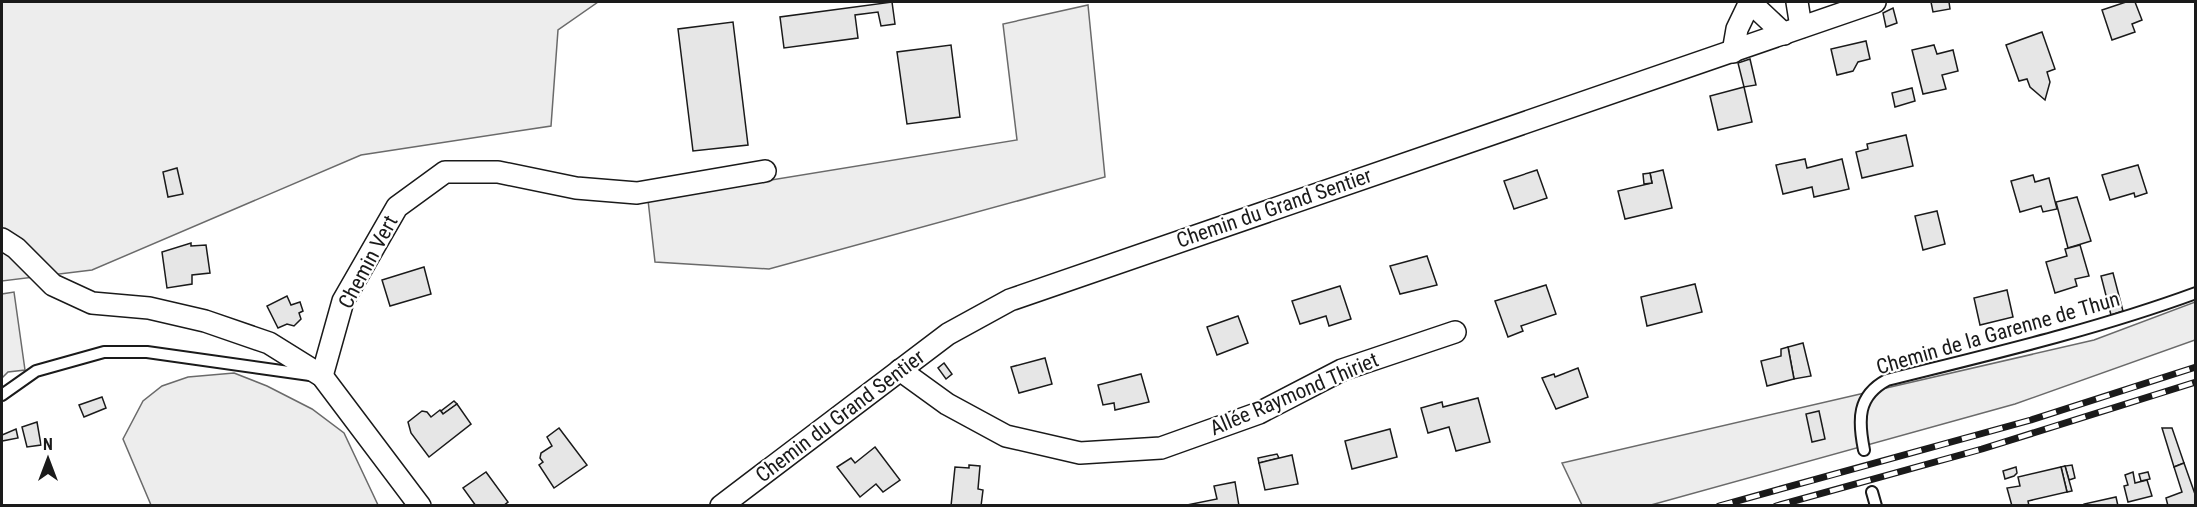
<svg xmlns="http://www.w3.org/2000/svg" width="2197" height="507" font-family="'Roboto Condensed',sans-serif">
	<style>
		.built { fill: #ededed; stroke: #6a6a6a; stroke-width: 1.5 }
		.building { fill: #e6e6e6; stroke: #1a1a1a; stroke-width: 1.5 }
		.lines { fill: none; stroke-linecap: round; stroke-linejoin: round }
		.lane-casing { stroke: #1a1a1a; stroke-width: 14 }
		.street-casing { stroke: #1a1a1a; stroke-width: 24 }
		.lane { stroke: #fff; stroke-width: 10 }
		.street { stroke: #fff; stroke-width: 21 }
		.rail-casing { stroke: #1a1a1a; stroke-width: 7 }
		.rail { stroke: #fff; stroke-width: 4.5; stroke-dasharray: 14; stroke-linecap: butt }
		.labels { text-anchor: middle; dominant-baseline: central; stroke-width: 4.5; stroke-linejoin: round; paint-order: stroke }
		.street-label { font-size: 21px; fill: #1a1a1a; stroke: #fff }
	</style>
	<rect width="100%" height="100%" fill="#fff"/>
	<!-- built -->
	<g class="built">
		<path d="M2,2H598L558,30L551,126L361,155L92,270L2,281Z"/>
		<path d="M1088,5L1105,177L769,269L655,262L648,200L1017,140L1003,24Z"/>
		<path d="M14,292L25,370L8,372L2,378V294Z"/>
		<path d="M2195,302V340L2015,404L1651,505H1582L1562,463L2094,340Z"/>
		<path d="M234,373L267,386L312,409L344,433L378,505H151L123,439L143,401L162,386L188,377Z"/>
	</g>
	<!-- building -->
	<g class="building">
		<path d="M892,2L895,24L881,26L878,12L855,15L858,38L784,48L780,17Z"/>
		<path d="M1931,2H1949L1950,9L1933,12Z"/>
		<path d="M2126,2H2135L2142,20L2132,24L2135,32L2112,40L2102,10Z"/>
		<path d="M1893,8L1897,23L1886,27L1883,13Z"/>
		<path d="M733,22L748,145L693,151L678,29Z"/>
		<path d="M2042,32L2055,69L2047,72L2050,82L2045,100L2030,87L2027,79L2019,81L2006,45Z"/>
		<path d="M1866,41L1870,59L1858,62L1853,71L1837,75L1831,49Z"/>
		<path d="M951,45L960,117L907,124L897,52Z"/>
		<path d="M1934,45L1937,54L1953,50L1958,71L1942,75L1946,89L1923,94L1912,50Z"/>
		<path d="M1750,59L1756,85L1744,87L1738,63Z"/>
		<path d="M1744,87L1752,122L1718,130L1710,96Z"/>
		<path d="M1912,88L1915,101L1895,107L1892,93Z"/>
		<path d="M1906,135L1913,166L1862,178L1856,152L1868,149L1867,144Z"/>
		<path d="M1805,159L1807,168L1842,159L1849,189L1814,197L1812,187L1783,194L1776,165Z"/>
		<path d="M2138,165L2147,193L2135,197L2134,193L2110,200L2102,175Z"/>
		<path d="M177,168L183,194L168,197L163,172Z"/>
		<path d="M1537,170L1547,198L1514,209L1504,181Z"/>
		<path d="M1663,170L1672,208L1625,219L1618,191L1652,183L1650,173Z"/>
		<path d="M1650,173L1652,183L1644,184L1643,174Z"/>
		<path d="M2033,175L2035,182L2049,178L2057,209L2043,212L2041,206L2020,212L2011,181Z"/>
		<path d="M2077,197L2091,241L2068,248L2056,202Z"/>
		<path d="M1937,211L1945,244L1923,250L1915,216Z"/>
		<path d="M191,243V246L206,245L210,273L192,275V284L167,288L162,252Z"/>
		<path d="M2080,245L2089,276L2075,279L2077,286L2055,293L2046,262L2067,256L2065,249Z"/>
		<path d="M1427,256L1437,285L1400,294L1390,266Z"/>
		<path d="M424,267L431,294L390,306L382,280Z"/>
		<path d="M2113,273L2123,311L2111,315L2101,276Z"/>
		<path d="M1695,284L1702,312L1647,326L1641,297Z"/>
		<path d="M1546,285L1556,314L1521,326L1523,331L1508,337L1495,301Z"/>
		<path d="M1340,286L1351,319L1329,326L1326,316L1300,324L1292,301Z"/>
		<path d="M2007,290L2013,317L1980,325L1974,298Z"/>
		<path d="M287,296L291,305L300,302L303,311L299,313L301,319L294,326L287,324L278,328L267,306Z"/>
		<path d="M1238,316L1248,343L1217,355L1207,327Z"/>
		<path d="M1803,343L1811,376L1794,379L1788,347Z"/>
		<path d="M1788,347L1794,379L1767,386L1761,361L1781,356V349Z"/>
		<path d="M1045,358L1052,384L1019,393L1011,367Z"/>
		<path d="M944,363L952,374L946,379L938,368Z"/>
		<path d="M1578,368L1588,397L1556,409L1542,378L1554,374L1555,377Z"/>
		<path d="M1141,374L1149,402L1115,410L1114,403L1103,405L1098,385Z"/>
		<path d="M102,397L106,408L84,417L79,405Z"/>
		<path d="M1478,398L1490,442L1456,451L1449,427L1428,433L1421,408L1442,402L1443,407Z"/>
		<path d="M454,401L457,404L443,414L441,411Z"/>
		<path d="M457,404L471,424L429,457L411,433L408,422L422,411L427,412L431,417L440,410L443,414Z"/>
		<path d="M1819,411L1825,439L1812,442L1806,414Z"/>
		<path d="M37,422L41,445L27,447L22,427Z"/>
		<path d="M559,428L587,465L554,488L539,465L543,462L540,458L541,453L552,446L547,437Z"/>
		<path d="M2162,428H2172L2184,463L2174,467Z"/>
		<path d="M16,429L18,438L2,441V435Z"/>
		<path d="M1390,429L1397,457L1352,469L1345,441Z"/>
		<path d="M875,447L900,480L883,492L876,484L860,497L837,467L851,458L855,463Z"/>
		<path d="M1277,454L1279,458L1259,463L1258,458Z"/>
		<path d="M1292,455L1298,484L1265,490L1259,463Z"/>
		<path d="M2184,463L2196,497V506H2168L2166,498L2182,492L2174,467Z"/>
		<path d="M969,465L980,466L978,489L983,490L981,506H951L955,467L969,468Z"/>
		<path d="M2072,465L2075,478L2069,480L2065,466Z"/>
		<path d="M2065,466L2072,491L2067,492L2061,467Z"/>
		<path d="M2016,467L2017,473L2014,476L2005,479L2003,471Z"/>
		<path d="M2061,467L2067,492L2028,501L2029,506H2012L2007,488L2020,486L2018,477Z"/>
		<path d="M486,472L508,502L503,506H476L463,488Z"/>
		<path d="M2133,472L2135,483L2147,480L2152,496L2128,502L2124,486L2128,485L2125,475Z"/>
		<path d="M2148,472L2150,479L2141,481L2139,474Z"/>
		<path d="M1235,482L1239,506H1182L1217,499L1214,486Z"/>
		<path d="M2116,497L2118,506H2084V504Z"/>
	</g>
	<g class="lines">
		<!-- lane casing -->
		<g class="lane-casing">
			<g id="lane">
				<path d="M2,395L36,371L104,352H147L310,375"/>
				<path d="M1864,450C1858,420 1857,396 1887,380C1991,354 2095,330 2196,293"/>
				<path d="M1872,492L1876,506"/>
			</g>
		</g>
		<!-- street casing -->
		<g class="street-casing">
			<g id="street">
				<path d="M1750,2L1784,34"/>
				<path d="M1797,2L1801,27"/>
				<path d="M1733,52L1737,29L1750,2"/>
				<path d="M2,239L16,248L53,285L92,303L149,308L205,321L269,343L322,376L420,506"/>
				<path d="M900,370L947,404L1006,436L1080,453L1161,448L1259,413L1342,370L1455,332"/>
				<path d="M322,376L343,301L397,207L445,172H498L576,188L637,193L765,171"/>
				<path d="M721,506L948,334L1010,300L1875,2"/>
			</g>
		</g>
		<!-- lane -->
		<use href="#lane" class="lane"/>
		<!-- street -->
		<use href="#street" class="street"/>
		<!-- rail casing -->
		<g class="rail-casing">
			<g id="rail">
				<path d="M1719,506L2031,420L2196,367"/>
				<path d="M1776,506L1982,449L2196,382"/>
			</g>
		</g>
		<!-- rail -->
		<use href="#rail" class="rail"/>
	</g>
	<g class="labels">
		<!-- street labels -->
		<g class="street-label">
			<text transform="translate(1274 208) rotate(-19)">Chemin du Grand Sentier</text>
			<text transform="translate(368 262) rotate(-62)">Chemin Vert</text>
			<text transform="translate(1998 333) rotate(-16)">Chemin de la Garenne de Thun</text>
			<text transform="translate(1294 394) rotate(-23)">Allée Raymond Thiriet</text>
			<text transform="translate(840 416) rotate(-37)">Chemin du Grand Sentier</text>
		</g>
	</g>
	<!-- border -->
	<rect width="2197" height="507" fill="none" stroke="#1a1a1a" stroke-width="6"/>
	<!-- north arrow -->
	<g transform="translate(48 459)" stroke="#ffffff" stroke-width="4.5" paint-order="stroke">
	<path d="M0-4.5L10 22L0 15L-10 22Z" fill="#1a1a1a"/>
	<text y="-9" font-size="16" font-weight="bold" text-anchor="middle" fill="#1a1a1a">N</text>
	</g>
</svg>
